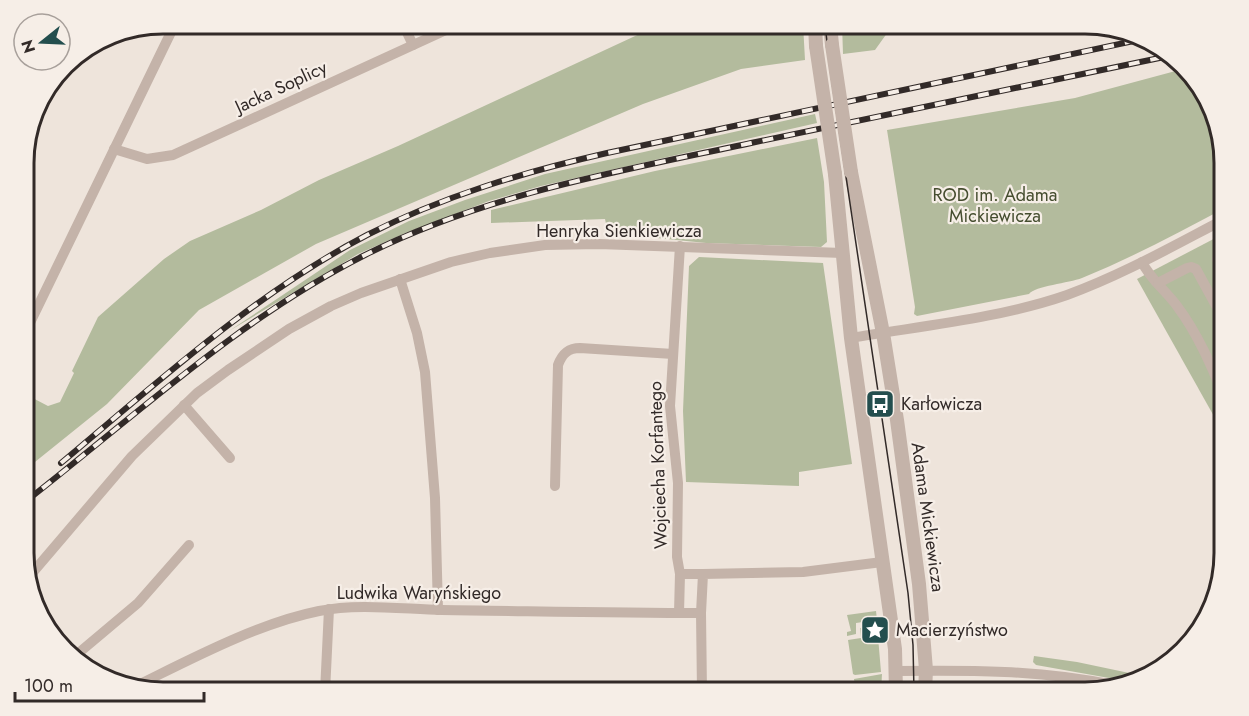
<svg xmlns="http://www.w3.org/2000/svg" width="1249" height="716" font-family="Jost,sans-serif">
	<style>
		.green { fill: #b3bb9d }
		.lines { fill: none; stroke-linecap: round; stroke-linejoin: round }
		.minor { stroke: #c4b3a9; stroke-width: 10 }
		.tertiary { stroke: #c4b3a9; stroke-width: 14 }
		.tram { stroke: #322a28; stroke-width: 1.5 }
		.rail-casing { stroke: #322a28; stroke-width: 6 }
		.rail { stroke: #f6eee7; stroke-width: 4; stroke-dasharray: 11; stroke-linecap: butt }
		.tertiary-bridge { stroke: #c4b3a9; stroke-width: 14 }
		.labels { text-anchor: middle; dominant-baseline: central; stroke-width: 4.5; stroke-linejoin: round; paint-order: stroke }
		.street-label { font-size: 18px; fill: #322a28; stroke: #f6eee7 }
		.park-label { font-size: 18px; fill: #454d2f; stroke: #f6eee7 }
		.poi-label { font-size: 18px; fill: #322a28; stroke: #f6eee7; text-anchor: start }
		.rim { fill: none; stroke: #322a28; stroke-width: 3 }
	</style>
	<rect width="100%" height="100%" fill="#eee4db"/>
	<!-- green -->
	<g class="green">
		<path d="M661,24H803L805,60L741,69L643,104L316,244L199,310L107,404L25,470V394L48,406L60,402L74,373L72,371L98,317L164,259L190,241L261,210L319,180L398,146Z"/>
		<path d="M842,24H912L890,29L875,50L843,54Z"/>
		<path d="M1183,69L1202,86L1225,154V208C1178,233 1131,258 1082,278C1069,283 1035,286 1029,294L917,316L914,314L915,307L887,130L1075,98Z"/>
		<path d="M815,114L817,123L541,186L489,201L403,234L358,254L229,331L350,250L409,221L465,200L545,174Z"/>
		<path d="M817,138L824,182L827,242L821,247L706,243L608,233L605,219L491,223V210L655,171Z"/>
		<path d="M1225,233V436L1137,279Z"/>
		<path d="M699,257L823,263L852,464L799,472V486L686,482L683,411L689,266Z"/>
		<path d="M876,611L877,620L856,623V634L847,636V632L851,631L847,615Z"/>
		<path d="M877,625L881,672L855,675L853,674L848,640L861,638L860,628Z"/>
		<path d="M1034,656L1077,662L1134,674L1132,679L1126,681L1036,665L1033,662Z"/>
		<path d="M882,674L881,692H856L854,679Z"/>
	</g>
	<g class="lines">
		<!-- minor -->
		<g class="minor">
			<path d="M403,24L413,45"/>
			<path d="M114,149L147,159L173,155L459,24"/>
			<path d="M1225,250L1219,253L1217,259L1225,274"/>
			<path d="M1142,262C1150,279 1166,291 1177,306C1198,334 1212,367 1225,399"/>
			<path d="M400,279L417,333L425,372L435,498L438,610"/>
			<path d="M1158,283L1187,268L1191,267L1196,269L1225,322"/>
			<path d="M25,333L175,24"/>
			<path d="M851,338C921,326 1001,318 1067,295C1122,275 1173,246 1225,219"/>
			<path d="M184,405L230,458"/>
			<path d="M555,486L558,365C562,354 568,348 580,348L673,354"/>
			<path d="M680,574L677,557L678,483L670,406L680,246"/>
			<path d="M28,578L132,456L197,393L228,370L289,329L331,306L361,293L451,262L490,253L545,245L599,244L842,253"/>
			<path d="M679,613L680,574H703"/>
			<path d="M701,613L702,692"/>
			<path d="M44,619L62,644"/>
			<path d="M75,656L138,603L189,545"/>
			<path d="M896,671C969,670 1041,670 1113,685"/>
			<path d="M138,685C193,658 259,623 319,611C358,603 402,609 442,610C528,611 615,613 701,613L703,574L803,572L882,562"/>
			<path d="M325,692L329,609"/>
		</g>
		<!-- tertiary -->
		<g class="tertiary">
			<path d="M815,24L816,46"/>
			<path d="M830,24L832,45"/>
			<path d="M851,172L883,333L897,420L919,584L926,670L925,692"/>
			<path d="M835,174L851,338L895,649L896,692"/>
		</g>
		<!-- tram -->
		<path class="tram" d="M825,24L830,69L908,593L913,645L914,692"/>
		<!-- rail casing -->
		<g class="rail-casing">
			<g id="rail">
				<path d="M61,463C158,382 254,294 367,235C443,196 524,172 607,153L1143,39"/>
				<path d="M25,502C135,416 240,318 365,255C486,194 620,171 751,143C890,114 1030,85 1169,56"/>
			</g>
		</g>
		<!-- rail -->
		<use href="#rail" class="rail"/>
		<!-- tertiary-bridge -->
		<g class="tertiary-bridge">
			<path d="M832,45L851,172"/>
			<path d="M816,46L835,174"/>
		</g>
	</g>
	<!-- icons -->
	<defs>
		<g id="bus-square" transform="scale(1.5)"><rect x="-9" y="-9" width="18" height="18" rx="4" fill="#234e4e" stroke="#f6eee7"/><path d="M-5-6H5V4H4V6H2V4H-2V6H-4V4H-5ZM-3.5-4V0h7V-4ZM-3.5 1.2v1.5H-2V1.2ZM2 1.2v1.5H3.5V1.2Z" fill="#fff"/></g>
		<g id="sight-square" transform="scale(1.5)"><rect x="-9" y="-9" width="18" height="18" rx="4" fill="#234e4e" stroke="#f6eee7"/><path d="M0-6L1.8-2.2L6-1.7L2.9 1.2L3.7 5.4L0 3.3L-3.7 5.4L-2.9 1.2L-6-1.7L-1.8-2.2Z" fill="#fff"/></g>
	</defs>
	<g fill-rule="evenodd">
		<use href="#bus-square" x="880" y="404"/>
		<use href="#sight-square" x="875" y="630"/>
	</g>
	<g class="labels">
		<!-- street labels -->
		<g class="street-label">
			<text transform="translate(281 87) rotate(-25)">Jacka Soplicy</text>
			<text x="619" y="231">Henryka Sienkiewicza</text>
			<text transform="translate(658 465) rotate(-92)">Wojciecha Korfantego</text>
			<text transform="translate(928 517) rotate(82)">Adama Mickiewicza</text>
			<text x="419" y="593">Ludwika Waryńskiego</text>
		</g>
		<!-- park labels -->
		<g class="park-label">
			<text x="995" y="195">ROD im. Adama<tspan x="995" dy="21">Mickiewicza</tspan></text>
		</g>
		<!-- poi labels -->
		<g class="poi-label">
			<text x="901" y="404">Karłowicza</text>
			<text x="896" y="630">Macierzyństwo</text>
		</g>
	</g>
	<!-- crop -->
	<path d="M0 0H1249V716H0ZM163 34H1085A129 129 0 0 1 1214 163V553A129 129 0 0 1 1085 682H163A129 129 0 0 1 34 553V163A129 129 0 0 1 163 34Z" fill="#f6eee7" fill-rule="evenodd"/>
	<path class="rim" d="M163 34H1085A129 129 0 0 1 1214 163V553A129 129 0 0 1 1085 682H163A129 129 0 0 1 34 553V163A129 129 0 0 1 163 34Z"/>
	<!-- north arrow -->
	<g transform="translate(42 42) rotate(252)"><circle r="28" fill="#f6eee7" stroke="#a8a09b" stroke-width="1.5"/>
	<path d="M0-4.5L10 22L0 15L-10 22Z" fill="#234e4e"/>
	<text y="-9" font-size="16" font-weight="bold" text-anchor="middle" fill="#322a28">N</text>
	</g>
	<!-- scale -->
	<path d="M15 692v9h189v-9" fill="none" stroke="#322a28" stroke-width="3"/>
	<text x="24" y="692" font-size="18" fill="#322a28" stroke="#f6eee7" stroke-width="4.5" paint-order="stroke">100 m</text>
</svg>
